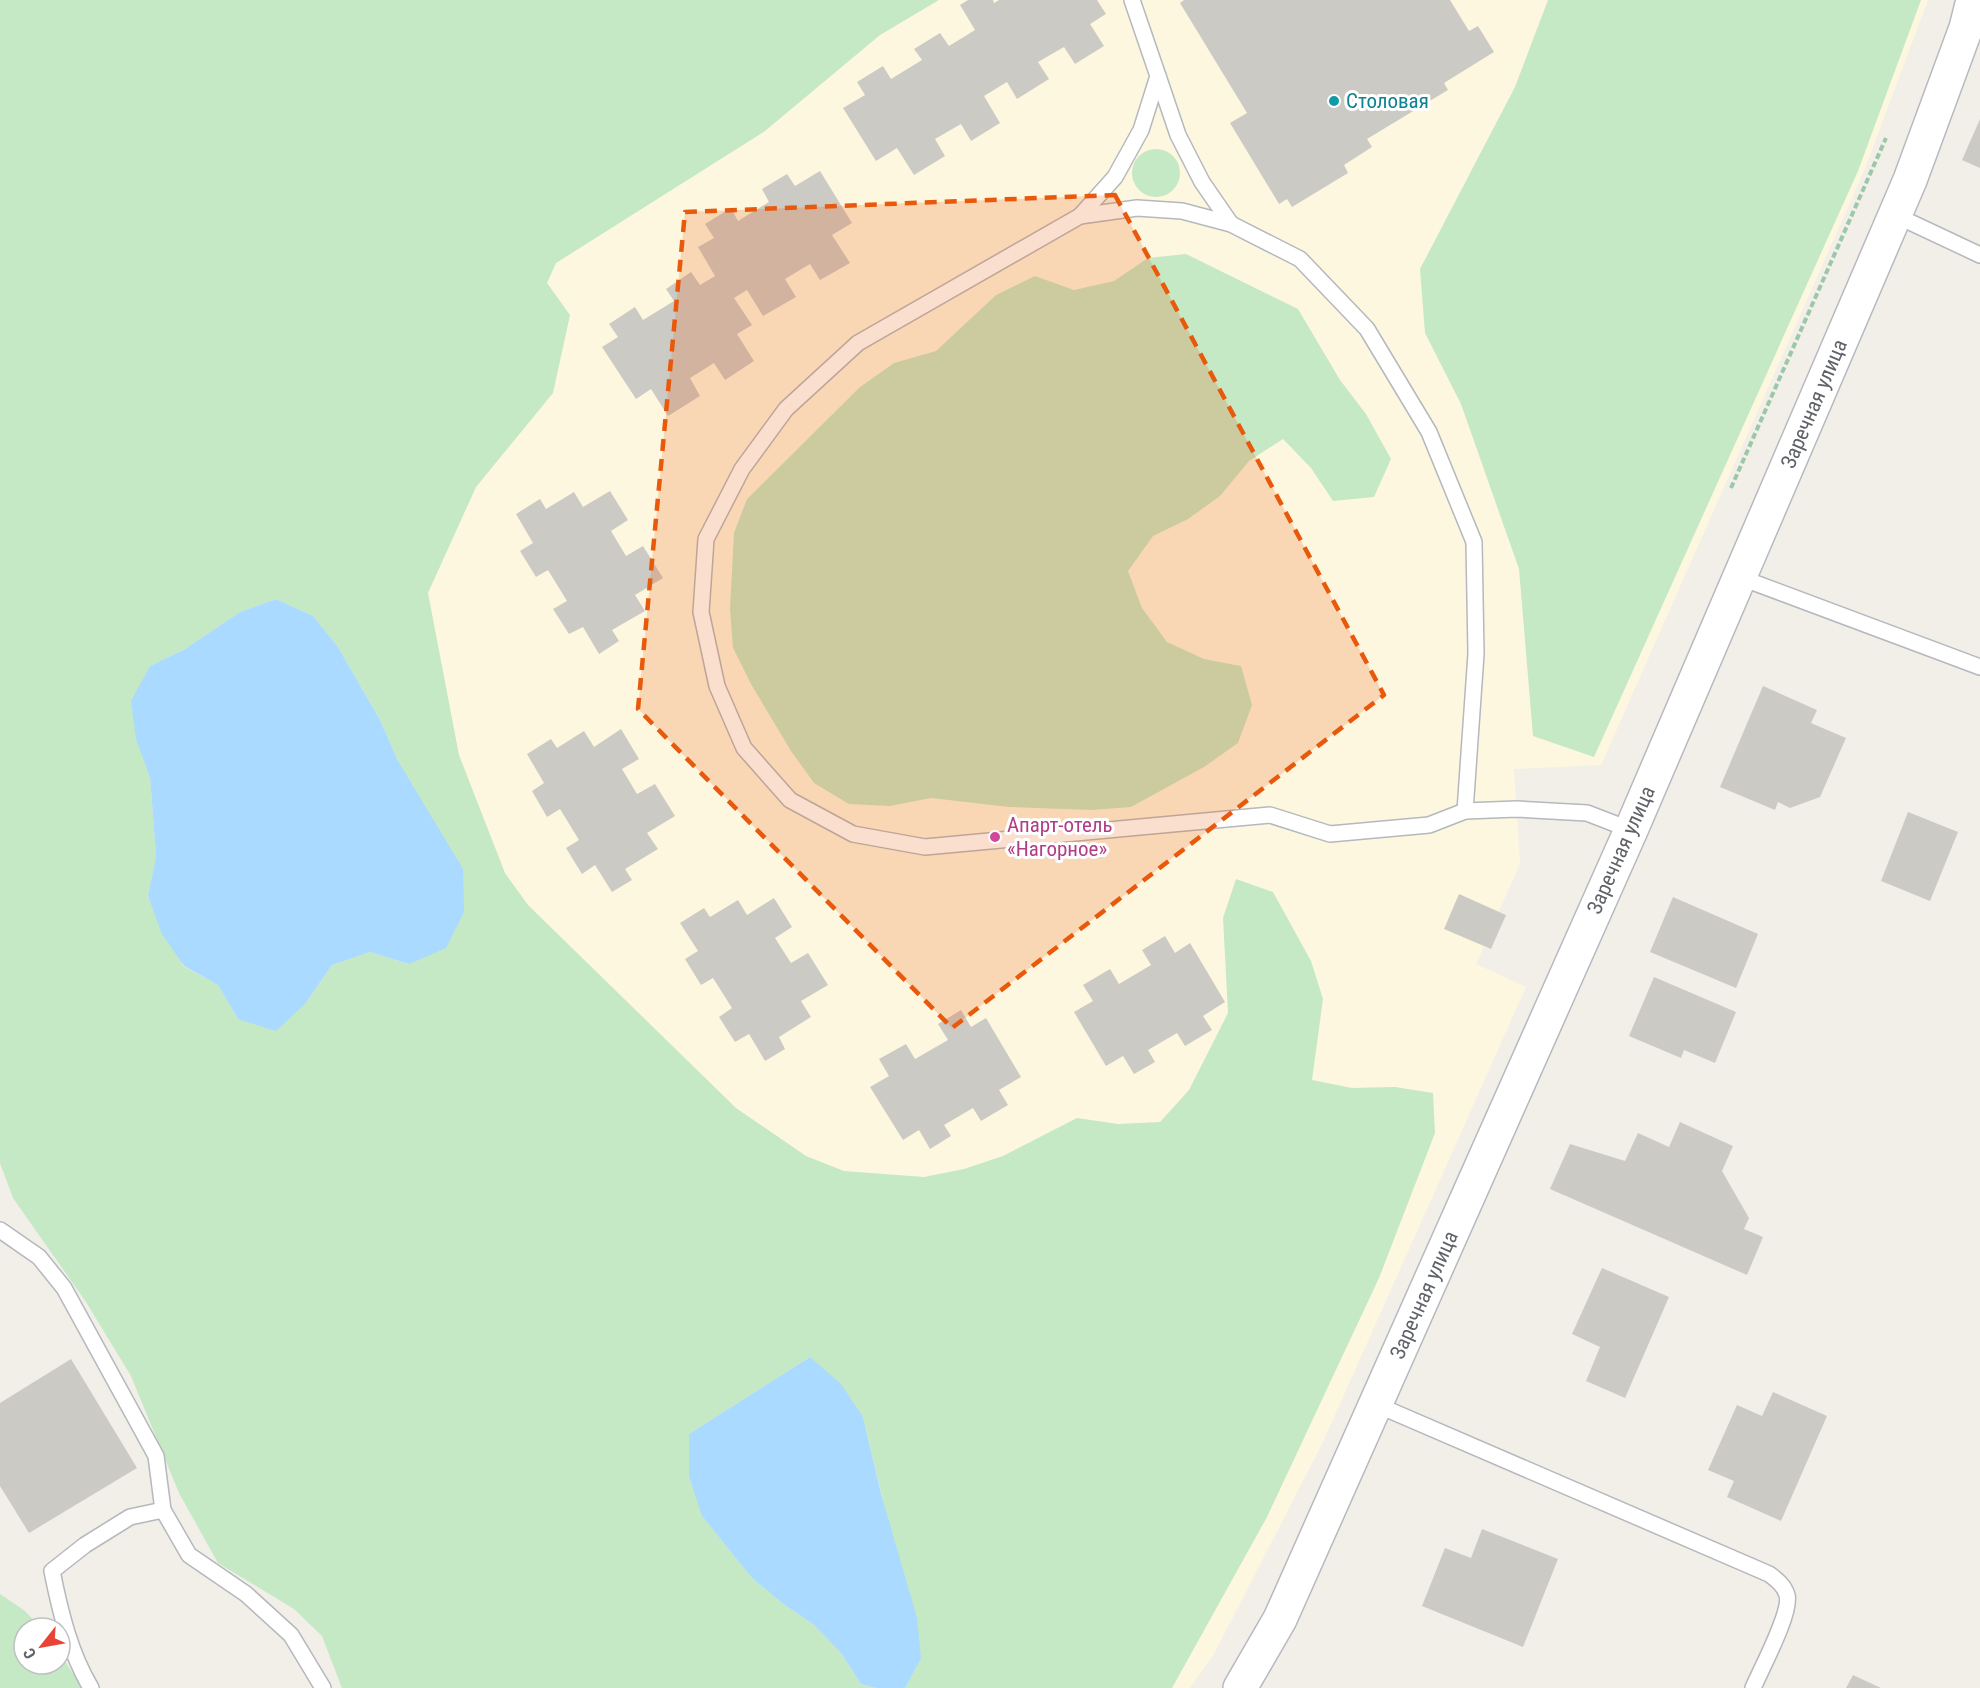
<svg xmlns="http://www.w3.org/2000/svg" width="1980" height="1688" font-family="'Roboto Condensed',sans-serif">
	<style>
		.commercial { fill: #fef7e0 }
		.green { fill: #c5e8c5; fill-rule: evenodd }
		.water { fill: #aadaff }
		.building { fill: #cccac5 }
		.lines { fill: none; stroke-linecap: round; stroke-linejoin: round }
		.service-casing { stroke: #b5b8bc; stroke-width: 18 }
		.secondary-casing { stroke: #b6babf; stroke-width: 36 }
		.path { stroke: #9cc7a9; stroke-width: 4; stroke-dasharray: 6 3; stroke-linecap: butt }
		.service { stroke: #fff; stroke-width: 15 }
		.secondary { stroke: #fff; stroke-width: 33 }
		.marked { fill: #e8590c; fill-opacity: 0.2; stroke: #e8590c; stroke-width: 4.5; stroke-dasharray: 12 8; stroke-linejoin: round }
		.culture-dot { fill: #0f9aa8; stroke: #fff; stroke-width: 2 }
		.hotel-dot { fill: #d1479c; stroke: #fff; stroke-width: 2 }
		.labels { text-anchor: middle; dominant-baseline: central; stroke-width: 6; stroke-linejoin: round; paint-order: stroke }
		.culture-label { font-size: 21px; fill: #0d838f; stroke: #fff; text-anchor: start }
		.street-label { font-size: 21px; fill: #5f6368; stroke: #fff }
		.hotel-label { font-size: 21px; fill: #b23c85; stroke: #fff; text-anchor: start }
	</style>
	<rect width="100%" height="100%" fill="#f1efe8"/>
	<!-- commercial -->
	<path class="commercial" d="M829,0H1928L1864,171L1601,765L1514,769L1520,864L1499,911L1506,915L1491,949L1484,947L1476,964L1526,987L1322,1444L1214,1654L1190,1688H959L595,1077L348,593L451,398L592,217Z"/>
	<!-- green -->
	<g class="green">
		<path d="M0,0H939L880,35L765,131L556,263L547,283L570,315L553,393L476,487L428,593L459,755L505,873L528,905L736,1108L806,1156L844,1171L924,1177L964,1169L1003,1156L1077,1118L1118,1124L1160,1122L1189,1090L1228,1013L1223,918L1236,879L1273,892L1311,961L1323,999L1312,1080L1352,1088L1395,1087L1433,1093L1435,1133L1379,1278L1267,1517L1172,1688H905L921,1659L863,1417L810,1357L689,1434L702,1516L751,1577L782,1603L814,1625L841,1653L861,1684L876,1688H342L322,1636L294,1609L218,1563L179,1493L131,1376L86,1302L13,1198L0,1163ZM276,599L313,616L338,647L380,720L398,761L409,964L370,952L332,965L305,1004L238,1019L218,985L183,966L148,897L156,856L150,777V666L185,649L240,612Z"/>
		<path d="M1548,0H1921L1858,171L1594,757L1533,736L1519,569L1461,404L1425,333L1420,269L1515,87Z"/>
		<circle cx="1156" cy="173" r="24"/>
		<path d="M1186,254L1298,309L1340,380L1366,414L1391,459L1374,497L1333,501L1311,468L1283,439L1249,461L1220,496L1188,519L1153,536L1128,571L1142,608L1167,642L1204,659L1241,666L1252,705L1238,743L1204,767L1131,807L1091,810L1009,807L931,798L890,806L849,804L814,783L791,751L751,684L733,648L730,609L734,533L747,499L860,387L894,363L936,351L996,295L1035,276L1074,290L1114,281L1148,258Z"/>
		<path d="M0,1594L25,1611L41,1628H24V1664H60V1654L83,1688H0Z"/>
	</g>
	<!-- water -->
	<g class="water">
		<path d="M276,599L313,616L338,647L380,720L398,761L463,869L464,912L446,948L409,964L370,952L332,965L305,1004L276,1031L238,1019L218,985L184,966L162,934L148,896L156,856L150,777L136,739L131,701L150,666L185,649L240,612Z"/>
		<path d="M810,1357L841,1384L863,1417L882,1497L917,1618L921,1659L905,1688H876L861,1684L841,1653L814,1625L782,1603L751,1577L702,1516L689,1476V1434Z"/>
	</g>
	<!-- building -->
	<g class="building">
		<path d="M968,0H993L994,3L999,0H1097L1106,14L1090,24L1104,46L1075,64L1064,47L1038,62L1049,79L1017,99L1007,82L984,96L1000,123L971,141L961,124L935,139L945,156L914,175L897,148L876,161L843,108L865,95L857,82L883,66L891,79L922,60L914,49L940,33L949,46L975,30L960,5Z"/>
		<path d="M1184,0H1450L1469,31L1478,26L1494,52L1444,83L1448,90L1367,139L1372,147L1344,165L1348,173L1292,207L1287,199L1279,204L1230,123L1247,113L1180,3Z"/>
		<path d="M1980,119V168L1962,160Z"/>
		<path d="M820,171L852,223L832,235L850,263L820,280L810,264L785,279L796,297L763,316L747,290L734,298L752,325L737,334L754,361L725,380L714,363L690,378L700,396L668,416L651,389L636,399L602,347L618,337L609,324L635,307L643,320L674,301L666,289L691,272L700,285L715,276L698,247L714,238L705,224L731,208L738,221L769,202L762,189L787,174L795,186Z"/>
		<path d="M610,491L628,520L611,531L626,556L643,546L663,578L635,595L645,611L612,630L619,641L599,654L583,627L569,634L553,609L567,601L548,570L536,577L520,551L533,543L516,514L540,499L546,509L574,492L583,507Z"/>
		<path d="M1763,686L1817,710L1811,723L1846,738L1820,797L1790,808L1778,802L1775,810L1720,787Z"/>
		<path d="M621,729L639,759L622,769L637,794L655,784L675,816L647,833L658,849L625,869L632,880L612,892L595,865L582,874L566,848L579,840L560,809L547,817L532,791L544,783L527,754L551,739L557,748L584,731L594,747Z"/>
		<path d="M1908,812L1958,832L1930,901L1881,881Z"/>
		<path d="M1459,894L1506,915L1491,949L1444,929Z"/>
		<path d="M1673,897L1758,934L1736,988L1650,952Z"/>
		<path d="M774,898L792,927L775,938L791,963L808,953L828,985L801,1001L811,1017L779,1037L785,1049L765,1061L749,1034L735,1042L719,1017L732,1008L713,978L701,985L685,959L698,951L680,923L704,908L710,917L738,900L747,915Z"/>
		<path d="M1165,936L1175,953L1190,943L1225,1002L1203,1016L1212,1030L1185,1046L1177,1033L1148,1050L1155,1062L1134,1074L1123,1056L1106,1066L1074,1012L1093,1001L1083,985L1110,969L1119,984L1151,965L1142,950Z"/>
		<path d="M1654,977L1736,1012L1715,1063L1684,1050L1681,1058L1629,1036Z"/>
		<path d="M961,1010L971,1027L986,1018L1021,1077L999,1090L1008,1105L981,1121L973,1108L944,1125L951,1136L930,1149L919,1130L903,1140L870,1087L889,1076L879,1059L906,1044L915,1059L948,1040L938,1024Z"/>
		<path d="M1680,1122L1733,1146L1722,1171L1749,1218L1744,1229L1763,1237L1747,1275L1550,1189L1570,1144L1625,1161L1638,1133L1669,1147Z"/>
		<path d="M1602,1268L1669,1297L1625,1398L1586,1381L1600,1347L1572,1334Z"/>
		<path d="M71,1359L137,1468L29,1533L0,1486V1403Z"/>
		<path d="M1773,1392L1827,1416L1781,1521L1727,1497L1734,1481L1708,1470L1737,1405L1762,1416Z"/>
		<path d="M1482,1529L1558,1559L1523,1647L1422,1606L1445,1548L1471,1558Z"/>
		<path d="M1853,1675L1881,1688H1846Z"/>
	</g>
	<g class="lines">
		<!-- service casing -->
		<g class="service-casing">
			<g id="service">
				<path d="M1132,0L1158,76L1141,130L1115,177L1080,216L858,343L786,409L742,469L706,539L701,612L717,686L744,748L790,800L853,834L925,847L1270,815L1330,834L1429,825L1465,811L1517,809L1587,813L1631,830"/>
				<path d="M1158,76L1178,135L1202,182L1231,224"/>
				<path d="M1895,215L1980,255"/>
				<path d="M1080,216L1137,208L1182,211L1231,224L1300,259L1367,329L1429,432L1474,542L1476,654L1465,811"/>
				<path d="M1739,577L1980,667"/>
				<path d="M0,1230L39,1257L64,1288L156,1456L163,1510L189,1555L246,1594L291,1635L323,1688"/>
				<path d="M1375,1404L1769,1574C1777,1580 1784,1585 1787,1595C1792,1612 1761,1669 1753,1688"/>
				<path d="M91,1688C70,1653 60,1611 52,1571L85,1545L130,1517L163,1510"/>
			</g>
		</g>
		<!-- secondary casing -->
		<g class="secondary-casing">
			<path id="secondary" d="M1240,1688L1280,1619L1631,830L1895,215L1910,180L1966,28L1973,0"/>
		</g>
		<!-- path -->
		<path class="path" d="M1731,488L1886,138"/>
		<!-- service -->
		<use href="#service" class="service"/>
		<!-- secondary -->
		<use href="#secondary" class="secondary"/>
	</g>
	<!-- marked area -->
	<path class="marked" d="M1115,195L1384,695L952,1028L638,709L685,212Z"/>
	<!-- markers -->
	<circle class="culture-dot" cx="1334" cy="101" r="6"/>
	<circle class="hotel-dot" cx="995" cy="837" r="6"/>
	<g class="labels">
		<!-- culture labels -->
		<g class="culture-label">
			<text x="1346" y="101">Столовая</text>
		</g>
		<!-- street labels -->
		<g class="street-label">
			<text transform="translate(1814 404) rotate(-67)">Заречная улица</text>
			<text transform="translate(1621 850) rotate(-66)">Заречная улица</text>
			<text transform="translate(1424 1295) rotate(-66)">Заречная улица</text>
		</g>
		<!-- hotel labels -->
		<g class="hotel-label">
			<text x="1007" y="825">Апарт-отель<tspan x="1007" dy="24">«Нагорное»</tspan></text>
		</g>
	</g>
	<!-- north arrow -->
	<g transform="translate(42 1646) rotate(239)"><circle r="28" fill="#ffffff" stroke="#bfc1c3" stroke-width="1.5"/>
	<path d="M0-4.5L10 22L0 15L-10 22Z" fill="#ea4335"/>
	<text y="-9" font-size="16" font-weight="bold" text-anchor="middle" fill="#5f6368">С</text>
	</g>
</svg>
